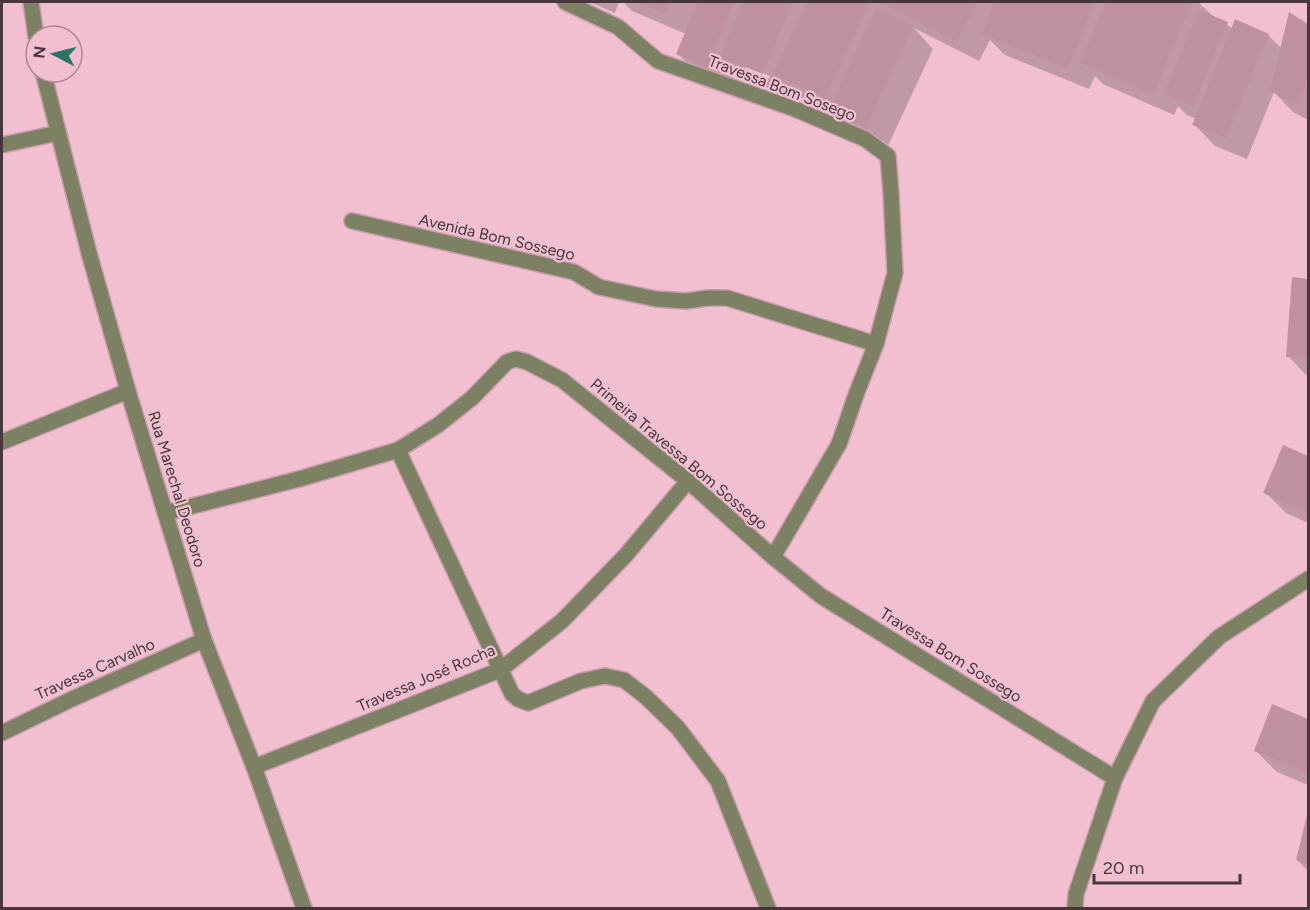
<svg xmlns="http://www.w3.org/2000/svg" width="1310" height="910" font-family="Figtree,sans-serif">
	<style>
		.shadow { fill: #0003; fill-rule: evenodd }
		.building { fill: #bf90a0 }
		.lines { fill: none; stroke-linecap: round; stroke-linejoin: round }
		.minor-casing { stroke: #c99eac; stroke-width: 18 }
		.minor { stroke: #7c8163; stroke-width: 15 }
		.labels { text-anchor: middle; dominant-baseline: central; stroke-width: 4.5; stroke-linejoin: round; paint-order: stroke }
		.street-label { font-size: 16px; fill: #49353c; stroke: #f1bfd0 }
	</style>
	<rect width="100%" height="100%" fill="#f1bfd0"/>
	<!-- shadow -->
	<g class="shadow">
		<path d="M590,2H619L615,13Z"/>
		<path d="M623,2H1198L1215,18L1227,24L1232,29L1268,35L1282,49L1290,14L1308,26V120L1293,112L1274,92L1247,159L1215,146L1194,124L1196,119L1187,115L1178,106L1174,115L1103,84L1095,76L1089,89L1005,55L990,40L979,61L914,28L933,49L887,148L851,132L829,110L796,95L787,86L784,95L743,77L735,70L728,88L699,75L678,54L686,34L632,11ZM745,66L770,76L769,79L745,69Z"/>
		<path d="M1293,279L1308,280V377L1288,356Z"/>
		<path d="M1283,447L1308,457V523L1286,513L1265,492Z"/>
		<path d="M1273,706L1308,720V785L1277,772L1256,751Z"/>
		<path d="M1308,814V871L1297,860Z"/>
	</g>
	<!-- building -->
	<g class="building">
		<path d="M636,2H671L665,14Z"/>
		<path d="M698,2H734L707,68L676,54Z"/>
		<path d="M743,2H792L763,74L720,57Z"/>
		<path d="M807,2H870L825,98L773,74Z"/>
		<path d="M879,2H977L957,41Z"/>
		<path d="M995,2H1095L1068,69L982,34Z"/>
		<path d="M1106,2H1192L1153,95L1080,63Z"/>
		<path d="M876,8L913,26L866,128L828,111Z"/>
		<path d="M1199,10L1228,22L1193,107L1164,94Z"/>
		<path d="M1289,12L1308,24V78L1297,106L1270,91Z"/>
		<path d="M1235,19L1269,34L1226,138L1192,125Z"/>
		<path d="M1292,277L1308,279V358L1286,357Z"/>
		<path d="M1283,445L1308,456V512L1263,493Z"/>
		<path d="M1272,704L1308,719V773L1254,751Z"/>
		<path d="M1308,811V864L1296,860Z"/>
	</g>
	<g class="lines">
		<!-- minor casing -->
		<g class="minor-casing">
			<g id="minor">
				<path d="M31,2L36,37"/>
				<path d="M565,2L618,27L658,61L795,109L865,139L888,156L891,193L895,273L876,344L857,392L839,444L773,557"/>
				<path d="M43,72L89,253L128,391L204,640L254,767L304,908"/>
				<path d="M2,145L58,133"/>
				<path d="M352,221L574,272L599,287L656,299L686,301L708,298H727L876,344"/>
				<path d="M2,442L128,391"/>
				<path d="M398,450L512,694L518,699L528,703L581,681L605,676L624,680L646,697L678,728L718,781L768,908"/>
				<path d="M165,513L299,479L398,450L438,425L472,398L507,362L516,359L527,362L562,380L688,481L773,557L821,596L1115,778"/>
				<path d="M2,733L72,699L204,640"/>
				<path d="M254,767L500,670L562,621L626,555L688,481"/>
				<path d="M1075,908L1076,894L1115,778L1153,701L1219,637L1308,579"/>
			</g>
		</g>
		<!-- minor -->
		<use href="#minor" class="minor"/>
	</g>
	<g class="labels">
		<!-- street labels -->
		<g class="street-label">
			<text transform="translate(782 88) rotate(21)">Travessa Bom Sosego</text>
			<text transform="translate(497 237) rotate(13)">Avenida Bom Sossego</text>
			<text transform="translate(679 454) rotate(40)">Primeira Travessa Bom Sossego</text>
			<text transform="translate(177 489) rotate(73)">Rua Marechal Deodoro</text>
			<text transform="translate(951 655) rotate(32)">Travessa Bom Sossego</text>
			<text transform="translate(95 669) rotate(-24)">Travessa Carvalho</text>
			<text transform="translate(426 678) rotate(-23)">Travessa José Rocha</text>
		</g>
	</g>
	<!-- border -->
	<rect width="1310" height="910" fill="none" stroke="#49353c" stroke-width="6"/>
	<!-- north arrow -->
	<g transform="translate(54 54) rotate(277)"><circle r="28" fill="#f1bfd0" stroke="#ae8895" stroke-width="1.5"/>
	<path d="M0-4.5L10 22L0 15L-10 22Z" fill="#307263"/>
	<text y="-9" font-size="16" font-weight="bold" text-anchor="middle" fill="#49353c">N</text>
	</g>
	<!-- scale -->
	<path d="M1094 874v9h146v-9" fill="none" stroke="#49353c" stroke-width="3"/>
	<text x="1103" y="874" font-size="18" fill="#49353c" stroke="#f1bfd0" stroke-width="4.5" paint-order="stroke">20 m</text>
</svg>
